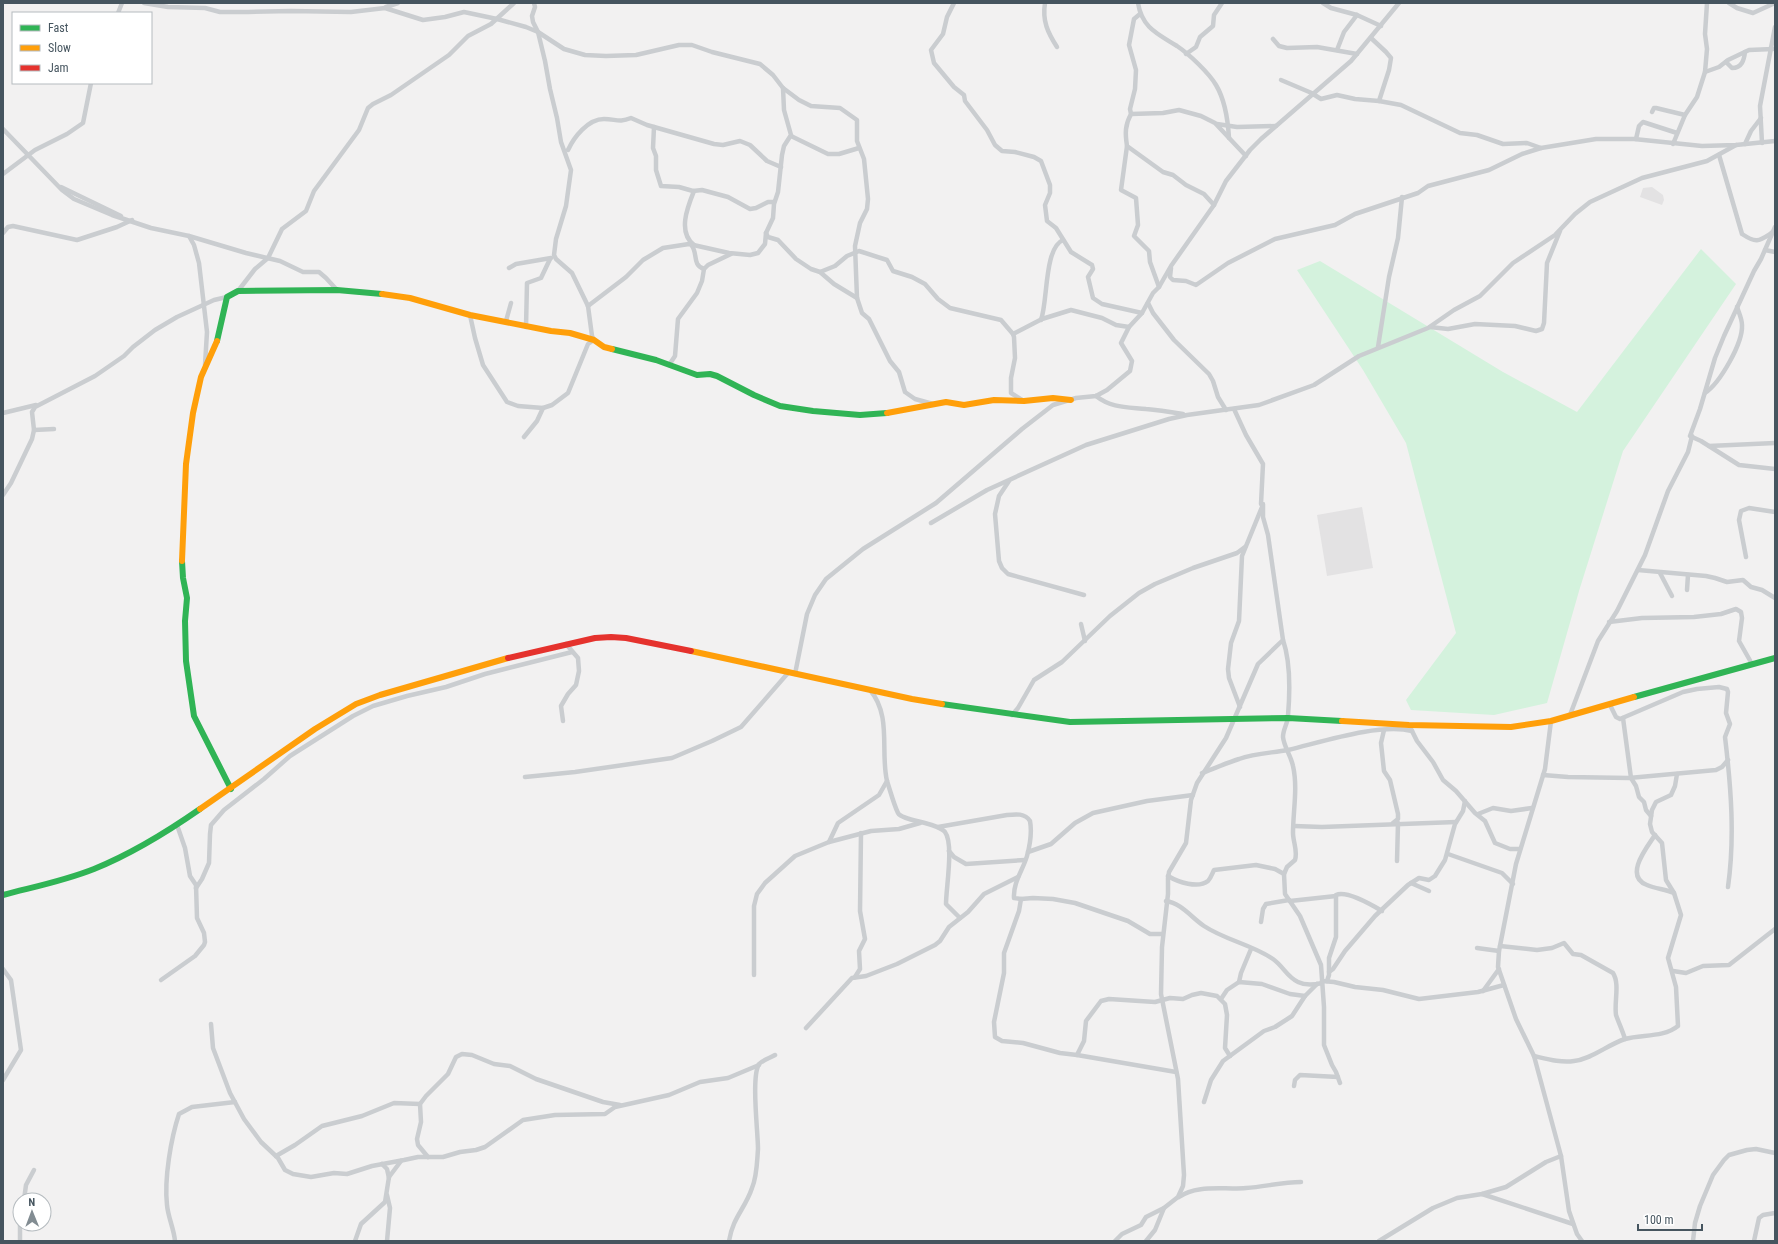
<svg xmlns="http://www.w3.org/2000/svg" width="1778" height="1244" font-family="'Roboto Condensed',sans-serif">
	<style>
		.education { fill: #e3e2e3 }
		.green { fill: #d4f2dd }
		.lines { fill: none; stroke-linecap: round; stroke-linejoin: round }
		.street { stroke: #cacdd0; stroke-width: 4.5 }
		.fast { stroke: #30b455; stroke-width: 6 }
		.slow { stroke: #ff9f0a; stroke-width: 6 }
		.jam { stroke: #e5322d; stroke-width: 6 }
	</style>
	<rect width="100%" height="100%" fill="#f2f1f1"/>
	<!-- education -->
	<g class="education">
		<path d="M1652,187L1663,195L1664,200L1662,205L1640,197L1643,188Z"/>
		<path d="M1362,507L1373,568L1327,576L1317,515Z"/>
	</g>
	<!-- green -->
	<path class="green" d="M1701,249L1736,284L1623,451L1579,591L1547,703L1494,715L1411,710L1406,700L1456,633L1406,443L1363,370L1297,270L1320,261L1503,372L1577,412Z"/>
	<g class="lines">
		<!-- street -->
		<g class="street">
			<path d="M144,3L168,7L205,8L220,12H248L291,11L351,12L385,8L423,20L445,17L464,12L497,19L526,27L538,32L564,49L585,55L606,56L636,55L679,45H692L712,52L760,64L773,75L783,88L799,100L811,106L840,108L857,120V141L864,159L868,199L867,209L860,223L855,246L857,298L862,313L869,319L890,361L899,372L905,392L915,399L933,404"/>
			<path d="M954,3L947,17L943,34L931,50L934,63L954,87L964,95L965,101L987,130L995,145L1002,151L1015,152L1034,157L1041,161L1050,185V193L1045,205L1047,221L1056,228L1071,252L1092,265L1093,269L1088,277L1093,298L1102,304L1142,313"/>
			<path d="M1045,3C1042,21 1048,33 1057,47"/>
			<path d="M1138,3C1142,28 1158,34 1177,46C1189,54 1209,73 1216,85C1225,100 1228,121 1229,138"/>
			<path d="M1323,3L1331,8L1357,15L1381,26"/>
			<path d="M1729,3L1737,8L1753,13L1775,3"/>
			<path d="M386,7L398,3"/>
			<path d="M118,13L122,3"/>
			<path d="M1140,14L1134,19L1129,45L1136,70L1135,89L1130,109L1131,114C1125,125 1125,133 1127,146L1163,172L1173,175L1186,185L1204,194L1214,205"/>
			<path d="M1371,38L1386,52L1391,58L1389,70L1379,101"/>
			<path d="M1273,39L1279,46L1287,48L1317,47L1357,54"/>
			<path d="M1337,50L1344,32L1357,15"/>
			<path d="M1186,54L1196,47L1200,37L1213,26L1214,15L1222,3"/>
			<path d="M1726,62L1732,68C1742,68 1744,60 1745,52"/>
			<path d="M1705,72L1719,67L1728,60L1749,50L1773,49"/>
			<path d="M1281,80L1314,94"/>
			<path d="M1313,94L1321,99L1337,95L1355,99L1379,101L1401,105L1460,133L1477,135L1503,144L1527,143L1541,148"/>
			<path d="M1652,112L1654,108H1656L1685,115"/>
			<path d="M1131,114L1163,113L1179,110L1201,116L1215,123L1246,156"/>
			<path d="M1217,124L1237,127L1276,126"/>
			<path d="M654,127L653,148L656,156V170L661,186L679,187L693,191L702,190L728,197L750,209L756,208L768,202H774"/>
			<path d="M3,129L62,190L74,199L112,215L151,228L189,236L246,253L280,261L303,272H319L326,278L337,290"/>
			<path d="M791,136L828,154H839L859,148"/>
			<path d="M1636,139L1639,126L1643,122L1677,133"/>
			<path d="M1762,143L1760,106L1775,27"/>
			<path d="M1673,144L1685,115L1697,97L1705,72L1707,49L1705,34L1707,3"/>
			<path d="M1745,144L1751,131L1761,118"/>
			<path d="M1127,146L1121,190L1136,198L1138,225L1134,236L1149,251L1150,262L1159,287"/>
			<path d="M568,150C574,137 588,119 604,119C616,119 619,123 631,118L647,125L714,144L723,145L740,141L750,145L767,161L781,167"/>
			<path d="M1719,155L1742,234C1757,244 1759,241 1773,232"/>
			<path d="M3,174L35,150L67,134L83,123L91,83"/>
			<path d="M61,187L121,216"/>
			<path d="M694,191C688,206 677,232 694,245L692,246C698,254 692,265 704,269"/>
			<path d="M1775,227L1761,259L1754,271L1724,336L1715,358L1700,409L1690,436L1701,441L1739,465L1775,469"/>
			<path d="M3,233L8,227L13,226L77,240L117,227L132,220"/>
			<path d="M766,233L768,237L778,240L796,259L811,269L820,272L834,284L857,298"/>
			<path d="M189,236L194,245L199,263L207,332L205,365"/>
			<path d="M1765,250L1775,252"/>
			<path d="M509,268L516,264L551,258"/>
			<path d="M1171,268L1170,277L1173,280L1186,281L1196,285L1228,263L1275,239L1335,225L1355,214L1418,193L1428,186L1489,170L1522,154L1541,148L1596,139H1634L1702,146L1736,145L1775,141"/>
			<path d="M820,272L835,266L847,256L859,251L887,260L893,271L912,277L925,284L938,299L950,308L1001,320L1013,334L1014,337L1015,358L1011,378V393L1022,400"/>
			<path d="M238,291L255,269L268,258L282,229L306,211L314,191L359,130L368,108L373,104L391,95L449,55L468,36L491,24L514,3"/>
			<path d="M1148,303L1153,313L1174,340L1209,374L1213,381L1218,397L1226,410"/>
			<path d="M588,306L626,277L643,260L663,248L689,244L729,253L750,255L758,253L765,244L766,233L773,218L774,204L778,192L782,155L784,146L791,135L784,110L783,88"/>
			<path d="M470,315L475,338L483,365L507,402L518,406L543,408"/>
			<path d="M1041,320C1048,301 1044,248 1063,240"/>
			<path d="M508,322L506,321L511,303"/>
			<path d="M526,327L527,283L541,278L550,259"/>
			<path d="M1430,327L1448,329L1475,324L1515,326L1536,331L1542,329L1544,323L1547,263L1560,231"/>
			<path d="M1013,334L1042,319L1071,310L1102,318L1116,325L1129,327"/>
			<path d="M1378,347L1389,277L1398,238L1402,197"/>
			<path d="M669,365L675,356L678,319L697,293L702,281L704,269L708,265L731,254"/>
			<path d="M1705,393C1720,383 1743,343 1742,325C1742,319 1739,313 1737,307"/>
			<path d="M1096,396C1111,408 1127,407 1146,409C1159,410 1171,412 1183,414"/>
			<path d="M3,413L36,405"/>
			<path d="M34,430L54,429"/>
			<path d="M524,437L537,421L543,408L552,405L568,393L588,344L594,340L592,336L588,306L572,273L556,259L554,255L556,239L566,206L571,170L561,142L557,118L550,89L545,61L538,32L533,22L532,16L535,7L534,3"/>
			<path d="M1709,446L1775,443"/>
			<path d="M1009,481L999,496L995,514L999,561L1002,568L1008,574L1084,595"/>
			<path d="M3,495L11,483L32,439L34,430L32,412L35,407L95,376L124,356L133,347L155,330L177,317L214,300L227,297"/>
			<path d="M931,523L987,490L1086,445L1169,419L1187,415L1259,405L1314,385L1359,356L1428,328L1454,310L1480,296L1513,263L1555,235L1575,214L1590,202L1642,178L1707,161L1736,145"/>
			<path d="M1746,557L1739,520L1741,511L1749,508L1775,512"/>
			<path d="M1638,570L1706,576L1715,578L1727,582L1743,580L1751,587L1762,590L1775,598"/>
			<path d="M1660,573L1672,596"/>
			<path d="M1687,590L1688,575"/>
			<path d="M1609,622L1642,618L1694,617L1721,614L1736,609L1741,612L1742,618L1739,641L1752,664"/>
			<path d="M1081,624L1085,641"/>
			<path d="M1283,640C1291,663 1290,692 1288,716C1288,723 1283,729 1283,737C1284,747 1291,756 1293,766C1298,788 1293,811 1293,833C1293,842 1298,851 1295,860L1287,867L1284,874L1285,894L1300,916L1321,965L1324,1007V1045L1332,1065L1336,1072L1340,1083"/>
			<path d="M795,674L807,614L815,595L826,579L863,549L936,503L1022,429L1053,405L1076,398L1096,396L1107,390L1130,371L1132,361L1121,343L1129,327L1142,313L1153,293L1159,287L1171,266L1214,205L1226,181L1250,150L1261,139L1351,61L1399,3"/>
			<path d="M870,690C892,716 880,751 887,781C890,790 894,805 898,813C902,821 937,822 945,832C954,844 946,888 946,904L960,918"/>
			<path d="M1610,705L1616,717L1620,719L1683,692L1697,689L1719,687L1727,689L1728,692L1726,713L1730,724L1725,737C1731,787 1735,837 1728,887"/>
			<path d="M1240,707L1229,678L1228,669L1231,643L1239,621L1242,556L1262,507"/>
			<path d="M1012,715L1018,708L1034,680L1062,662L1110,616L1139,593L1155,584L1193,568L1237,553L1245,547"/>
			<path d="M1570,715L1598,641L1617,611L1645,555L1668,491L1688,452L1692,436"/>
			<path d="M1623,718L1631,778L1636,786L1639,797L1644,802L1646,810L1651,816"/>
			<path d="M563,721L561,706L568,694L576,685L579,671L578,658L566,644"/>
			<path d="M1551,721L1545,769L1516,864L1499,951L1498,967L1516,1019L1534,1056L1561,1156L1569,1211L1577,1234L1582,1241"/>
			<path d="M1411,729L1417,741L1433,762L1443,780L1456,791L1475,813L1485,821L1495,843L1510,849H1520"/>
			<path d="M1384,730L1381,743L1384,771L1390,780L1398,814V819L1393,823"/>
			<path d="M1202,773C1215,768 1227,763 1239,759C1255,753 1272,753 1288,750C1322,742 1379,723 1412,731"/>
			<path d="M1543,775L1568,777L1629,778L1716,770L1722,767L1728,760"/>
			<path d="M525,777L575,772L672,758L712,741L741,727L788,673"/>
			<path d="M1478,814L1493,808L1511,811L1532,808"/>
			<path d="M1294,826L1322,827L1456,822"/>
			<path d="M938,827L1007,815C1016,814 1025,813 1030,821C1032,832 1030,845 1027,856C1023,870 1013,882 1014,898L1021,899L1033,898L1053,899L1075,903L1128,921L1150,934H1162"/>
			<path d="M829,842L838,823L879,795L887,781"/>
			<path d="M949,851L954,857L966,864L1025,860"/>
			<path d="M1028,852L1051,844L1075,823L1093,813L1147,801L1193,795"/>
			<path d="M1448,854L1502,873L1513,884"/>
			<path d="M1397,861L1398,823"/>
			<path d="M1168,876C1178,882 1198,889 1208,881C1211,878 1212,874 1214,870L1256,865L1275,869L1284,874"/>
			<path d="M1411,883L1429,891"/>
			<path d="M196,888L202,879L209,863L210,834L211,825L224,810L264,779L290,756L353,716L373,706L407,696L446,687L485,674L572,652"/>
			<path d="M1674,893L1666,880L1662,843L1652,832L1650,824L1652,810L1656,802L1671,795L1675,786L1677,774"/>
			<path d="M1021,899L1019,911L1004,953V973L994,1022L995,1037L1002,1041L1023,1043L1060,1053L1077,1055L1176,1072"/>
			<path d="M1166,901C1181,903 1192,918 1204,926C1225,940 1253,945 1273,959C1283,966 1287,977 1298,982C1306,986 1314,985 1322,983"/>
			<path d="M1290,901L1336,896"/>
			<path d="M1261,922L1263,909L1266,904L1289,900"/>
			<path d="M1500,946L1537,950L1552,948L1564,943L1573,954L1581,955L1613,973C1620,984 1614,1002 1616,1015C1618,1021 1623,1032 1625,1039"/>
			<path d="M1477,948L1499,951"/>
			<path d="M3,969L11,980L21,1050L3,1080"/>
			<path d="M1673,971L1686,973L1703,966L1729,965L1775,929"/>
			<path d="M1329,972L1333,969L1345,951L1375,916L1408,885L1419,878L1429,880L1435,876L1445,860L1455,824L1463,811L1465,801"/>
			<path d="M754,975V906L757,894L765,883L795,856L829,842L871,831L899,829L920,823"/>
			<path d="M855,977L860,969L859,951L865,939L860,911L861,833"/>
			<path d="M161,980L195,956L204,945L205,942L204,933L197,918L196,885L190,876L185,848L177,825"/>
			<path d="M1322,981L1334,982L1355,987L1383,990L1419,999L1478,992L1504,985"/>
			<path d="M1327,981L1329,975V958L1336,937V895C1347,890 1372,905 1382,911"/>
			<path d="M1239,982L1241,973L1251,949"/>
			<path d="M1483,991L1499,969"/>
			<path d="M1221,999L1227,990L1239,982L1262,984L1290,994L1305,996"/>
			<path d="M211,1024L213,1048L230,1093L244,1119L261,1142L278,1158L285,1170L293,1174L311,1177L334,1173L347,1174L372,1166L404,1160L418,1157H443L460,1152L476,1150L485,1147L523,1120L555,1115L605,1114L615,1107L669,1095L700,1082L728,1078L759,1065"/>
			<path d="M806,1028L852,978L866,976L897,964L935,945L940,941L949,927L968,912L984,894L1018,877"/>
			<path d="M1077,1055L1084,1041L1086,1021L1101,1001L1109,999L1155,1002L1170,998L1183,999L1192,995L1201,993L1217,996L1225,1004L1227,1015L1225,1048L1230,1056"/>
			<path d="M1534,1056C1547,1059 1561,1063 1574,1061C1592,1059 1607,1045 1625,1039C1642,1034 1663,1038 1678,1026L1676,987L1668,958L1681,915L1674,893C1665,889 1656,889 1647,885C1623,876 1648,846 1655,835"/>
			<path d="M1294,1086L1295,1080L1300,1075L1338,1077"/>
			<path d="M1204,1102L1211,1080L1223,1061L1264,1031L1275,1027L1292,1016L1305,996L1317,984"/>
			<path d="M276,1156L295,1145L322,1126L362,1116L394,1103L420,1104"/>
			<path d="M428,1157L418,1145L417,1139L421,1122L420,1104L426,1096L448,1074L456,1057L462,1054L472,1055L494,1064L510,1066L536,1079L603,1102L620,1105"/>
			<path d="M382,1164L387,1169L389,1178"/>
			<path d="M1482,1194L1573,1224"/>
			<path d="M387,1195L390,1208L387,1241"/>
			<path d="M1179,1197C1197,1184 1224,1190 1246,1188C1264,1187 1282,1182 1301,1182"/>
			<path d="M24,1200L26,1185L34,1170"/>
			<path d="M20,1241V1221"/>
			<path d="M175,1241C174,1229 168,1217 167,1205C164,1179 171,1138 179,1114L192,1107L235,1102"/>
			<path d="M355,1241L361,1224L385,1202L389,1177L401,1161"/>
			<path d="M729,1241C733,1217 745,1209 752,1188C757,1176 757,1162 758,1149C758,1132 751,1077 759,1064C763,1060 770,1058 775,1055"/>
			<path d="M1115,1241L1122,1234L1141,1225L1146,1217L1164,1208"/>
			<path d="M1146,1241L1155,1230L1164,1208L1178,1197L1183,1186L1184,1175L1178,1079L1161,994L1162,947L1168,894V878L1169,872L1186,843L1191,800L1197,783L1226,738L1258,664L1283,640L1268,535L1263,517V504H1261L1263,464L1246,435L1234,409"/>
			<path d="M1379,1241L1433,1208L1457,1198L1482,1194L1506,1187L1546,1162L1561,1156"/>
			<path d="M1693,1241L1695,1223L1700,1206L1713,1175L1724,1160L1729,1155L1747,1150L1756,1149L1775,1153"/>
			<path d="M1754,1241L1759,1218L1763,1215L1775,1213"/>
		</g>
		<!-- fast -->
		<g class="fast">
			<path d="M217,341L227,297L238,291L337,290L382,294"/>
			<path d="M612,349L656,360L697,375L710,374L717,376L754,395L780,406L813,411L860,415L887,413"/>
			<path d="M182,561L183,578L187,598L185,621L186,661L194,716L231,789"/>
			<path d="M1634,697L1775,658"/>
			<path d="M942,704L1070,722L1288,718L1342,721"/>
			<path d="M3,895C33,887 64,881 94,869C131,854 167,832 200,809"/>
		</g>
		<!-- slow -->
		<g class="slow">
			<path d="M382,294L410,298L470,315L551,331L570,333L594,340L604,347L612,349"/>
			<path d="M887,413L946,402L964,405L994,400L1024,401L1053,398L1071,400"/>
			<path d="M182,561L186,464L193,413L201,377L217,341"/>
			<path d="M691,651L912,699L942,704"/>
			<path d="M1342,721L1409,725L1511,727L1551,721L1634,697"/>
			<path d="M200,809L315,729L356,704L380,695L508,658"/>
		</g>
		<!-- jam -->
		<path class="jam" d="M508,658L595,638L611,637L626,638L691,651"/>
	</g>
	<!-- border -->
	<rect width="1778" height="1244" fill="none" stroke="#46555f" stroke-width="8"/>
	<!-- legend -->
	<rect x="12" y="12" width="140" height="72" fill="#ffffff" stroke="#b5bbbf"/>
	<rect x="20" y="25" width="20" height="6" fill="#30b455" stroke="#b5bbbf"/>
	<text x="48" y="32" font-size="12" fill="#46555f">Fast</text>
	<rect x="20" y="45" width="20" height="6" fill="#ff9f0a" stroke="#b5bbbf"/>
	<text x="48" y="52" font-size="12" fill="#46555f">Slow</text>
	<rect x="20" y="65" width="20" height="6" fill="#e5322d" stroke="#b5bbbf"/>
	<text x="48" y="72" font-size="12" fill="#46555f">Jam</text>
	<!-- north arrow -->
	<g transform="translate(32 1212) rotate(359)"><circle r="19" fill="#ffffff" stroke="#b5bbbf"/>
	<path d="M0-3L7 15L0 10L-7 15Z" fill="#828c92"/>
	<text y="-6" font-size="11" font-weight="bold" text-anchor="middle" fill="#46555f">N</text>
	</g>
	<!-- scale -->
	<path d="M1638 1224v6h64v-6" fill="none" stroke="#46555f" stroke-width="2"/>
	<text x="1644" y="1224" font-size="12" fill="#46555f" stroke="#ffffff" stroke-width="3" paint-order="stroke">100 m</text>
</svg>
